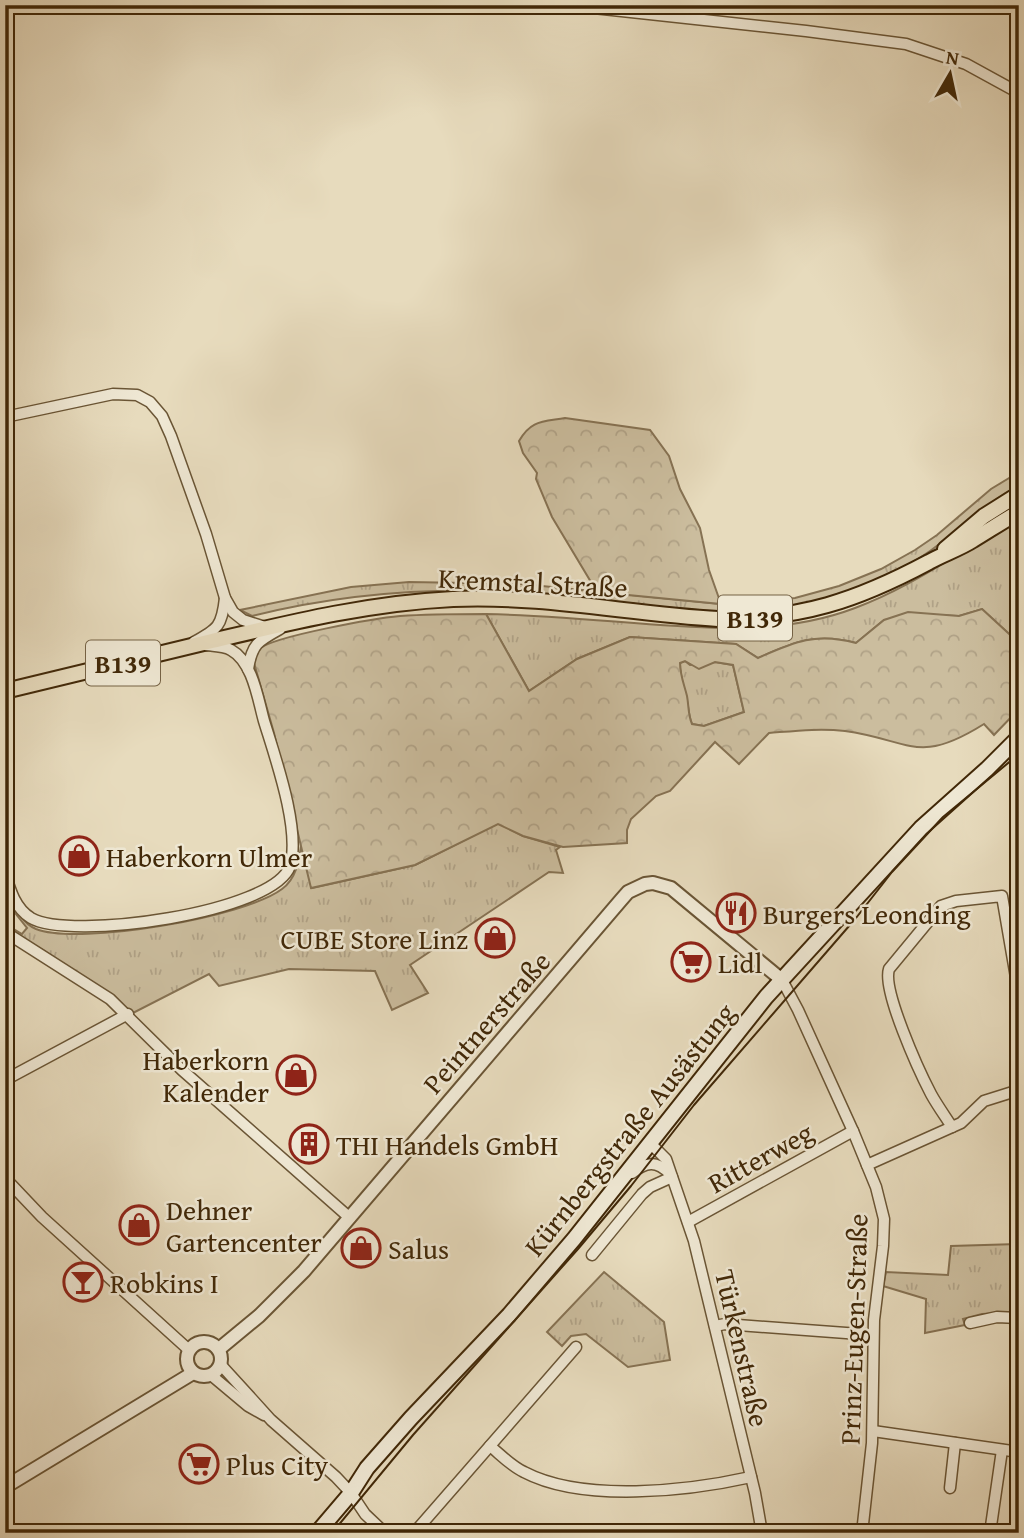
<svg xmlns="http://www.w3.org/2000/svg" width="1024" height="1538" font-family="'Gentium Book Plus',serif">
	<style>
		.grass { fill: url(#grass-tufts); stroke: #867253; stroke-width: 2 }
		.forest { fill: url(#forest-crowns); stroke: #867253; stroke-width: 2; fill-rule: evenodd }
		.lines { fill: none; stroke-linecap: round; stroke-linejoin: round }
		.minor-casing { stroke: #6a5535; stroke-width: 13 }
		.tertiary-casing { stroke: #6a5535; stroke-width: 16 }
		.secondary-casing { stroke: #412808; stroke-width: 18 }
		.primary-casing { stroke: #412808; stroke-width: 18 }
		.minor { stroke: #efe8d4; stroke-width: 10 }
		.tertiary { stroke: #efe8d4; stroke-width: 12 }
		.secondary { stroke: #efe8d4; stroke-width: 14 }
		.primary { stroke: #e7dbbd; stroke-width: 14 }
		.tram { stroke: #412808; stroke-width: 2 }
		.labels { text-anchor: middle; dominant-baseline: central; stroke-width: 5; stroke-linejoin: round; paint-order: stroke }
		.shield { fill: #efe8d4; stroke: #756245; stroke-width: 2 }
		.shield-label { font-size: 26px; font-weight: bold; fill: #412808 }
		.street-label { font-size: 28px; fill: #412808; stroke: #efe8d4 }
		.poi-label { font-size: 28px; fill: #412808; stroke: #efe8d4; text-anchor: start }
	</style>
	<defs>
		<pattern id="grass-tufts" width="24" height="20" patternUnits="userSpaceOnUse" patternTransform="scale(1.75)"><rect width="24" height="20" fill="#cbbd9e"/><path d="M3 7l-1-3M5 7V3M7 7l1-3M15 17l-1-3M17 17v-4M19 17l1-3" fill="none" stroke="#b0a287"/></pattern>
		<pattern id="forest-crowns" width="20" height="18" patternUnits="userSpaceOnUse" patternTransform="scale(1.75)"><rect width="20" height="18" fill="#cbbd9e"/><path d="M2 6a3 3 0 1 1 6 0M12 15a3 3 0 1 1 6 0" fill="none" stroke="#b0a287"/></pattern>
	</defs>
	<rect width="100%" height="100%" fill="#e7dbbd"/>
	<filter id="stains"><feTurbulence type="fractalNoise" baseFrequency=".00286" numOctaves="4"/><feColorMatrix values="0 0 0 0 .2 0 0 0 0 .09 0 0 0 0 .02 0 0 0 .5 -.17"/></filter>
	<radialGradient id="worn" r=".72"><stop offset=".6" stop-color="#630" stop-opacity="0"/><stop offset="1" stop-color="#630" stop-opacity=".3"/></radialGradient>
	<!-- grass -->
	<g class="grass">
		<path d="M1019,472V485C986,503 960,530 930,551C900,572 864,588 830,598C728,629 622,597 519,592C428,587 340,594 252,616L240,610L351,587L409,582L522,584L721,604L795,598L839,586L881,569L915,550L937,535L991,489Z"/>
		<path d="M1019,520V643L982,609L959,616L935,615L884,620L856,643C816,632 794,642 758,658L736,644L630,637L577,659L529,691L486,614C536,615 585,619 634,623C709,629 784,635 855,608C913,587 964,548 1019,520Z"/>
		<path d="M685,661L690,665L715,662L733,665L744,712L704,726L692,724C688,715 689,706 686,697C683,685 680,675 680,663Z"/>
		<path d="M498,823L523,836L560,847L556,850L563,873L549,872L410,965L428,993L392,1010L375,971L289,969L219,986L209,974L131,1014L109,994L43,950L5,928V924L22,934L27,928L12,909L10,897C16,909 22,923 36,929C80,946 245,917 282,889C296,879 299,861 301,846L312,888L415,865Z"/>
		<path d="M1019,1244L1017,1312L982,1314L963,1319L965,1325L925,1333L926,1299L883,1286L886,1272L948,1275L951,1246Z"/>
		<path d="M604,1272L664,1322L670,1360L628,1367L586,1334L571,1336L562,1346L547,1332Z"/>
	</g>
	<!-- forest -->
	<g class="forest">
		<path d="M565,418L650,430L669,456L680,489L700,528L709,570L721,604L597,592L552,517L536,479L537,473L523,453L519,441C531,420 542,422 565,418Z"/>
		<path d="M982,609L1019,643V709L994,735L984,724C917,766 911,740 845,731C819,728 794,731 769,733L739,764L715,742L670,791L656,796L631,819L627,830V843L563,847L523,836L498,824L415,865L311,888L274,733L254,663C254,658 255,653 259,649C274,636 377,618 400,616C429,614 457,614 486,614L529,691L577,659L630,637L736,644L758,658C794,642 816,632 856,643L884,620L908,612L959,616ZM685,661L699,669L715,662L733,665L744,712L704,726L692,724C688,715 689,707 687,696C684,684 680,675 680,663Z"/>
	</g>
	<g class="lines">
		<!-- minor casing -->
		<g class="minor-casing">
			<g id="minor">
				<path d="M566,5L806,31L906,44L966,64L1019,93"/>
				<path d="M5,417L113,394L137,395L150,402L162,416L171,436L206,534L225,598L233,612L243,620L265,627"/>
				<path d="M194,642C218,629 222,626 225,598"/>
				<path d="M248,669C252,644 258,641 280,629"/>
				<path d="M5,873C10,890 15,908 31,918C70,941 274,913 290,866C301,830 275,757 264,721C258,700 253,662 231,650C224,646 213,646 205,645"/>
				<path d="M5,932L110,999L182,1070L350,1218"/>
				<path d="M782,980L798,1010L853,1131L876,1187L884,1219L883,1246L874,1320L872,1443L862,1533"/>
				<path d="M5,1080L128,1014"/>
				<path d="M952,1127C945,1116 937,1105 931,1094C919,1071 882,990 889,969L941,906L956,901L1002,896L1019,995"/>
				<path d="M650,1143L666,1159L694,1241L755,1493L762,1533"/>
				<path d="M1017,1150L1019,1153"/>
				<path d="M867,1165L961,1123L984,1101L1019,1090"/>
				<path d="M632,1173C646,1162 656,1160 670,1174"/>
				<path d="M5,1178L42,1217L189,1350"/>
				<path d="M688,1222L853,1131"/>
				<path d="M592,1255L642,1194L650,1187L672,1177"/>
				<path d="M970,1323L997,1317L1019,1318"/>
				<path d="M715,1326L725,1324L873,1335"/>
				<path d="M221,1365L271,1420L336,1477L351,1493L365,1514L385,1533"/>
				<path d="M211,1375L248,1406L264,1415"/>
				<path d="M873,1431L1019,1452"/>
				<path d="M490,1446C501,1455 511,1466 524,1472C583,1503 688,1491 751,1477"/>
				<path d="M950,1488L955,1443"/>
				<path d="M414,1533L576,1347"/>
				<path d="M990,1533L1002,1450"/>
			</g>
		</g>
		<!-- tertiary casing -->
		<g class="tertiary-casing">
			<g id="tertiary">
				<circle cx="204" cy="1359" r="17"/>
				<path d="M219,1349L259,1316L304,1271L621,900L628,892L645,884L653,883L671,888L782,980"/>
				<path d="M5,1487L193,1373"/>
			</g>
		</g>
		<!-- secondary casing -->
		<g class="secondary-casing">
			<path id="secondary" d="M317,1533L351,1493L367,1468L411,1418L509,1315L574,1239L766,997L921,828L987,769L1019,737"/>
		</g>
		<!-- primary casing -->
		<g class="primary-casing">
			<g id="primary">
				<path d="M945,549L984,516L1019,494"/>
				<path d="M5,691C74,674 143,658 212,641C292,622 370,603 453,599C542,595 630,614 718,619C801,619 856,601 929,562C943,554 959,549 973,540C988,531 1003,521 1019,512"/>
			</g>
		</g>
		<!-- minor -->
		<use href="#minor" class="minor"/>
		<!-- tertiary -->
		<use href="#tertiary" class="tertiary"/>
		<!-- secondary -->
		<use href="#secondary" class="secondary"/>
		<!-- primary -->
		<use href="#primary" class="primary"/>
		<!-- tram -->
		<path class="tram" d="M332,1533L413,1435L578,1249L631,1186L694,1105L856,918L892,872L943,817L1019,754"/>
	</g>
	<!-- icons -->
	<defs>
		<g id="shop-ring" transform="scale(2.0125)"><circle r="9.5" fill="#efe8d4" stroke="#8f2418" stroke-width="1.5"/><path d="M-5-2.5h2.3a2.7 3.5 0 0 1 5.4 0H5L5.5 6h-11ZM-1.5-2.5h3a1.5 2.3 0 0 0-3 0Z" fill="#8f2418"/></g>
		<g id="restaurant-ring" transform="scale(2.0125)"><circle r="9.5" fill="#efe8d4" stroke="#8f2418" stroke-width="1.5"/><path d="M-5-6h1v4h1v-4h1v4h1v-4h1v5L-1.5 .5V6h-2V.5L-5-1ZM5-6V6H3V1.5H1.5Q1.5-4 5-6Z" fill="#8f2418"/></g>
		<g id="supermarket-ring" transform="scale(2.0125)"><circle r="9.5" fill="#efe8d4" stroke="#8f2418" stroke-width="1.5"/><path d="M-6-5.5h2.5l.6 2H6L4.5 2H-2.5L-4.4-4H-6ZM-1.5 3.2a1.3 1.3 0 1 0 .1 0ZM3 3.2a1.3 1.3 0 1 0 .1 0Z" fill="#8f2418"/></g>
		<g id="building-ring" transform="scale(2.0125)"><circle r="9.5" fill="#efe8d4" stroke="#8f2418" stroke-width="1.5"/><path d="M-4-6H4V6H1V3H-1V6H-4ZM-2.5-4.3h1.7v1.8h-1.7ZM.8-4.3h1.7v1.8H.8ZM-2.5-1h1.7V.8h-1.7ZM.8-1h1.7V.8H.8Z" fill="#8f2418"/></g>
		<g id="bar-ring" transform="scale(2.0125)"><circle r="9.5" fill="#efe8d4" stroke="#8f2418" stroke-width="1.5"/><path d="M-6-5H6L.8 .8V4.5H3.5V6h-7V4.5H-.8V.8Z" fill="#8f2418"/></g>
	</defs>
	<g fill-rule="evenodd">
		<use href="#shop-ring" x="79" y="856"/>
		<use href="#restaurant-ring" x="736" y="913"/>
		<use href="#shop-ring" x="495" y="938"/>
		<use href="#supermarket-ring" x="691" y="962"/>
		<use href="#shop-ring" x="296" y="1075"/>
		<use href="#building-ring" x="309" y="1144"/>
		<use href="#shop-ring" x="139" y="1225"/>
		<use href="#shop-ring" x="361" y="1248"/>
		<use href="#bar-ring" x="83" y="1282"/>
		<use href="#supermarket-ring" x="199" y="1464"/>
	</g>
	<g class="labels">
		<!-- shield labels -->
		<g class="shield">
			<rect x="718" y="595.5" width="74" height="45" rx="5"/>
			<rect x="86" y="640.5" width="74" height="45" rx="5"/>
		</g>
		<g class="shield-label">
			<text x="755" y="618">B139</text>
			<text x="123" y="663">B139</text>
		</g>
		<!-- street labels -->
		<g class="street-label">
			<text transform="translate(533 582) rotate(3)">Kremstal Straße</text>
			<text transform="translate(486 1022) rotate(-49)">Peintnerstraße</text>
			<text transform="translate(629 1129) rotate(-51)">Kürnbergstraße Ausästung</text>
			<text transform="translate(760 1157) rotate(-29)">Ritterweg</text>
			<text transform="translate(853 1329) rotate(-88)">Prinz-Eugen-Straße</text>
			<text transform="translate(743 1348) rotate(77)">Türkenstraße</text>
		</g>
		<!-- poi labels -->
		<g class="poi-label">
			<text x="106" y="856">Haberkorn Ulmer</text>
			<text x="763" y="913">Burgers Leonding</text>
			<text x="468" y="938" text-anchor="end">CUBE Store Linz</text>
			<text x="718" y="962">Lidl</text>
			<text x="269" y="1059" text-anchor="end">Haberkorn<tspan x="269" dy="32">Kalender</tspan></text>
			<text x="336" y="1144">THI Handels GmbH</text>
			<text x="166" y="1209">Dehner<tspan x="166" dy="32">Gartencenter</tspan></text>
			<text x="388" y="1248">Salus</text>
			<text x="110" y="1282">Robkins I</text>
			<text x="226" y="1464">Plus City</text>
		</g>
	</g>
	<!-- margin -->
	<rect width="1024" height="1538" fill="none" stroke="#e7dbbd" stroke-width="28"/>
	<rect x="7" y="7" width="1010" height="1524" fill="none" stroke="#412808" stroke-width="3.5"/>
	<rect x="14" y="14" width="996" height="1510" fill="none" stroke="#412808" stroke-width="2"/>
	<!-- north arrow -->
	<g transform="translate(950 74) rotate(9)" stroke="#efe8d4" stroke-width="5" paint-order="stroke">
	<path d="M0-5L12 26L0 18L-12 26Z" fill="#412808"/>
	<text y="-10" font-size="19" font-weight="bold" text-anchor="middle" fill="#412808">N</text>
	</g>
	<rect width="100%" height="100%" filter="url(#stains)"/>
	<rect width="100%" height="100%" fill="url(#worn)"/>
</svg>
